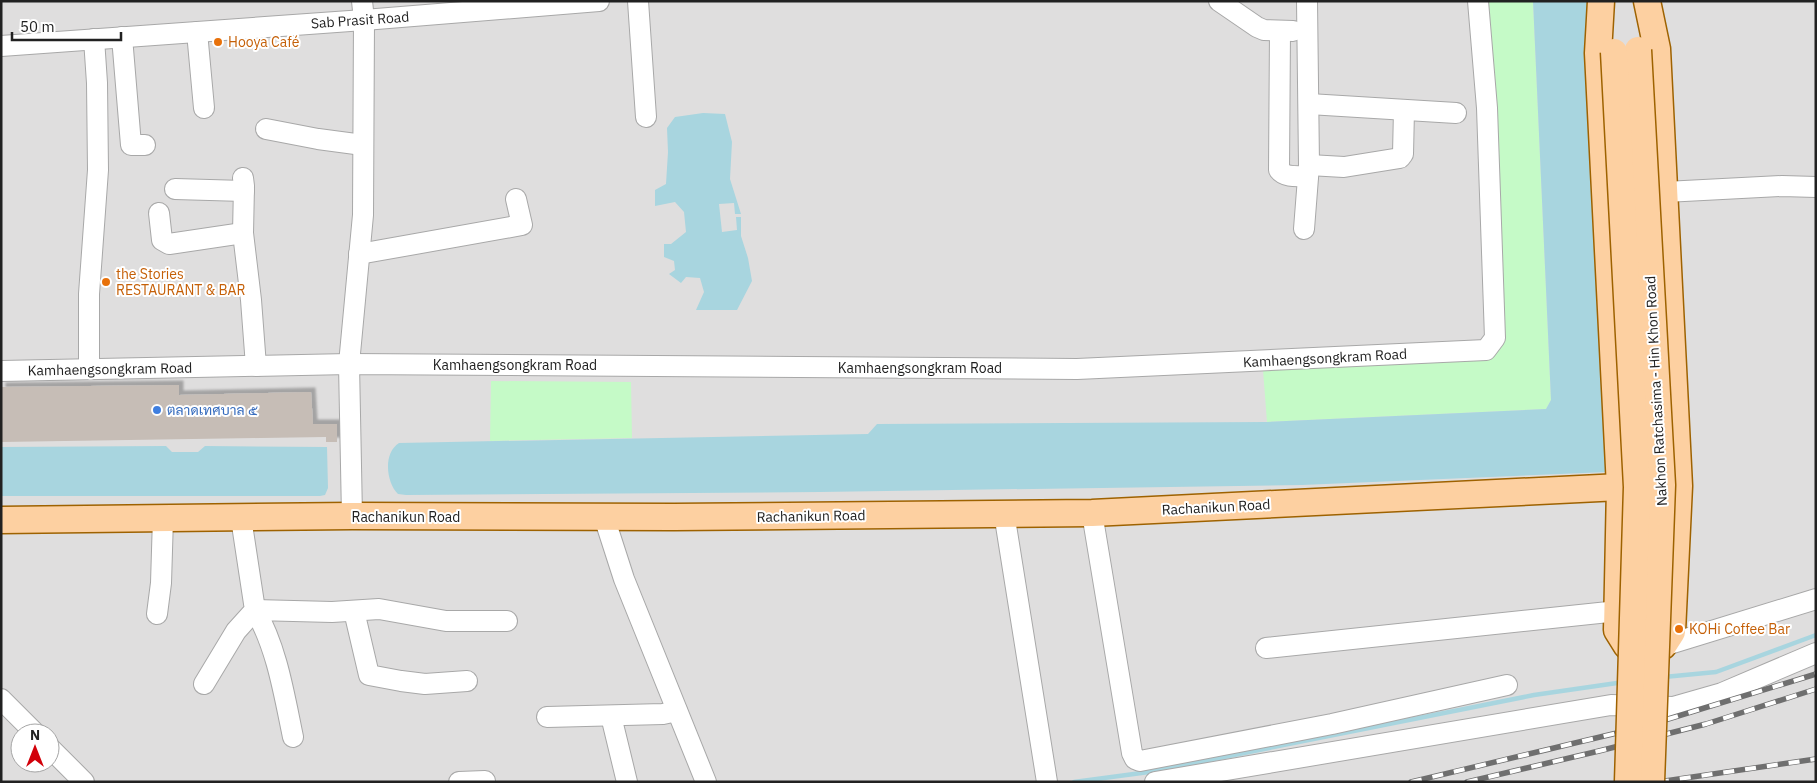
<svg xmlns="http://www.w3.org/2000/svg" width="1817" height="783" font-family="'IBM Plex Sans',Sarabun,sans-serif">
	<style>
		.residential { fill: #dfdede; fill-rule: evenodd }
		.park { fill: #c5fac7 }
		.water { fill: #a8d5df }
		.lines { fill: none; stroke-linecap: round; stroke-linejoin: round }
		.stream { stroke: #a8d5df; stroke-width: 4.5 }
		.building { fill: #c6bdb6; filter: url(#shadow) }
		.minor-casing { stroke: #a8a8a8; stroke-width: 22 }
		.major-casing { stroke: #9e6200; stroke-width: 29 }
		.minor { stroke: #fff; stroke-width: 20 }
		.major { stroke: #fdd0a1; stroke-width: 26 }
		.rail-casing { stroke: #6f6f6f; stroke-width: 5.5 }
		.rail { stroke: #fff; stroke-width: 4; stroke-dasharray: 11; stroke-linecap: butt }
		.major-bridge-casing { stroke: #9e6200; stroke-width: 29; stroke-linecap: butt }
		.major-bridge { stroke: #fdd0a1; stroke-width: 26 }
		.food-dot { fill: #e8710a; stroke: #fff; stroke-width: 2 }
		.shop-dot { fill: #3f7fe0; stroke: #fff; stroke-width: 2 }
		.labels { text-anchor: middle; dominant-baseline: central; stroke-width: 4; stroke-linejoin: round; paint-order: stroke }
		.street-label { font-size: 14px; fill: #212121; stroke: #fff }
		.food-label { font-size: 14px; fill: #c56008; stroke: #fff; text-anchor: start }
		.shop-label { font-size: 14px; fill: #366cbe; stroke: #fff; text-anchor: start }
	</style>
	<defs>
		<filter id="shadow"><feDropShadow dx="4.5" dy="-4.5" stdDeviation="1" flood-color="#0004"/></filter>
	</defs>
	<rect width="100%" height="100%" fill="#f1ede7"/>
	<!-- residential -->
	<path class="residential" d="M1,1H1816V782H1ZM20,733H50V763H20Z"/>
	<!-- park -->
	<g class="park">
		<path d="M1485,1H1533L1551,400L1546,409L1267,422L1263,370L1495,353Z"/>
		<path d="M491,381L631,382L632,438L490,441Z"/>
	</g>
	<!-- water -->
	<g class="water">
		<path d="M1533,1H1589L1607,472L1302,485L820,492L406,495L398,494C386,482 383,453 399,443L868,434L877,424L1267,422L1546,409L1551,400Z"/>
		<path d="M703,113L725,114L732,142L730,179L741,214H735L734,203L719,204L722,232L737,230L736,217H741V236L748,258L752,281L737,310H696L704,292L700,278L686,277L681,283L669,274L675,270L674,261L664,257V244H671L686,232L684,212L675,202L655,206V190L666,184L668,152L667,128L675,117Z"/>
		<path d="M166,446L172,452H198L205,446L327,447L328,488L325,495L320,496H1V447Z"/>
	</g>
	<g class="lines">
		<!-- stream -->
		<g class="stream">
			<path d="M1664,677L1716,672L1816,635"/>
			<path d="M1074,782L1149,772L1534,695L1624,682"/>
		</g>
	</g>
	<!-- building -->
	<path class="building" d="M179,385V395L311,392L313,424H337V442H326V437L1,442V387Z"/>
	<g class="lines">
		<!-- minor casing -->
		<g class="minor-casing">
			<g id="minor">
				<path d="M638,1L646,117"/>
				<path d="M1219,1L1257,27L1264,30L1293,31"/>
				<path d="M1280,31L1279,170C1285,178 1298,176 1308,176"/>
				<path d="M197,32L204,108"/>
				<path d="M122,37L131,145H145"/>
				<path d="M1,46L364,20L599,1"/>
				<path d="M1309,104L1456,113"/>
				<path d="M266,129L318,139L363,145"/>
				<path d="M1309,165L1344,167L1400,158L1403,154L1404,110"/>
				<path d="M243,178L244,186L243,233L251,300L256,366"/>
				<path d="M175,189L244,191"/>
				<path d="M1665,192L1782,186L1816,187"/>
				<path d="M159,213L162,240L169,244L243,233"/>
				<path d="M1304,229L1309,165L1307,1"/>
				<path d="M359,254L522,225L516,199"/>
				<path d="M89,369V294L98,170L97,83L94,39"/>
				<path d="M1,371L349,364L1077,369L1486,350L1495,338L1487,108L1478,1"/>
				<path d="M1004,513L1047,782"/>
				<path d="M1092,513L1132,753L1135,759L1140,761L1332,724L1507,685"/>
				<path d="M352,516L349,364L363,215L364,20L362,1"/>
				<path d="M604,517L624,579L706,782"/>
				<path d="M354,611L369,675L401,681L425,684L467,681"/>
				<path d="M157,614L161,583L163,518"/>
				<path d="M1663,646L1816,599"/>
				<path d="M1266,648L1618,611"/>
				<path d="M204,684L236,631L255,610L241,518"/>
				<path d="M1,699L35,733"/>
				<path d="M611,716L627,782"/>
				<path d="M547,717L663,714L677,711"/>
				<path d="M293,737C284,694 277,648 255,610L332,612L379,609L446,621H507"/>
				<path d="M50,748L84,782"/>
				<path d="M459,782L485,781"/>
				<path d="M1155,782L1611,705L1673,707L1722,693L1816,653"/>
			</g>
		</g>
		<!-- major casing -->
		<g class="major-casing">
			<g id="major">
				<path d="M1601,1L1598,53L1620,487L1617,630L1627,646L1644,652L1663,646L1672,632L1679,486L1657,49L1647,1"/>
				<path d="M1,520L352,516L674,517L1092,513L1620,487"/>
			</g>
		</g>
		<!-- minor -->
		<use href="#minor" class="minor"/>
		<!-- major -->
		<use href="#major" class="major"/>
		<!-- rail casing -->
		<g class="rail-casing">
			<g id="rail">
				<path d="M1411,782L1642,727L1816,674"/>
				<path d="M1467,782L1599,751L1706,724L1816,689"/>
				<path d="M1658,782L1816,759"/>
			</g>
		</g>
		<!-- rail -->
		<use href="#rail" class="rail"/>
		<!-- major-bridge casing -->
		<g class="major-bridge-casing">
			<g id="major-bridge">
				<path d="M1638,50L1662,485L1651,782"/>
				<path d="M1614,52L1637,487L1628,782"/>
			</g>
		</g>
		<!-- major-bridge -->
		<use href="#major-bridge" class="major-bridge"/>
	</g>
	<!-- markers -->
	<g class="food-dot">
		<circle cx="218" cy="42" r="5"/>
		<circle cx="106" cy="282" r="5"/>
		<circle cx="1679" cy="629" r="5"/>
	</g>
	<circle class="shop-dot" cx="157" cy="410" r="5"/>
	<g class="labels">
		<!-- street labels -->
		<g class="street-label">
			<text transform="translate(360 20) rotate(-4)">Sab Prasit Road</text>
			<text transform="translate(1325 358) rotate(-3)">Kamhaengsongkram Road</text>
			<text x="515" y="365">Kamhaengsongkram Road</text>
			<text x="920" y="368">Kamhaengsongkram Road</text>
			<text transform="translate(110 369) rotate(-1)">Kamhaengsongkram Road</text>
			<text transform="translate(1656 391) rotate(-93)">Nakhon Ratchasima - Hin Khon Road</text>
			<text transform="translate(1216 507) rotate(-3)">Rachanikun Road</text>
			<text transform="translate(811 516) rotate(-1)">Rachanikun Road</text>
			<text x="406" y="517">Rachanikun Road</text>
		</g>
		<!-- food labels -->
		<g class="food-label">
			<text x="228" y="42">Hooya Café</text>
			<text x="116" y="274">the Stories<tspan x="116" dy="16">RESTAURANT &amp; BAR</tspan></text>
			<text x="1689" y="629">KOHi Coffee Bar</text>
		</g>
		<!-- shop labels -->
		<g class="shop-label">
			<text x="167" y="410">ตลาดเทศบาล ๕</text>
		</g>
	</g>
	<!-- border -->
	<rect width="1817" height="783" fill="none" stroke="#212121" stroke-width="5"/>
	<!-- north arrow -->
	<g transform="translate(35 748)"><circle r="24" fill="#ffffff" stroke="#a6a6a6"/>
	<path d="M0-4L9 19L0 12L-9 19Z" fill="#d2000a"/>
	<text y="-8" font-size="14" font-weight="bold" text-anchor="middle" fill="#212121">N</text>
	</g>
	<!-- scale -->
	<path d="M12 32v8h109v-8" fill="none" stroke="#212121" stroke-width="2.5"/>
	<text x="20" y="32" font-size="15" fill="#212121" stroke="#ffffff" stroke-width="4" paint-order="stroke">50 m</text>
</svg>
